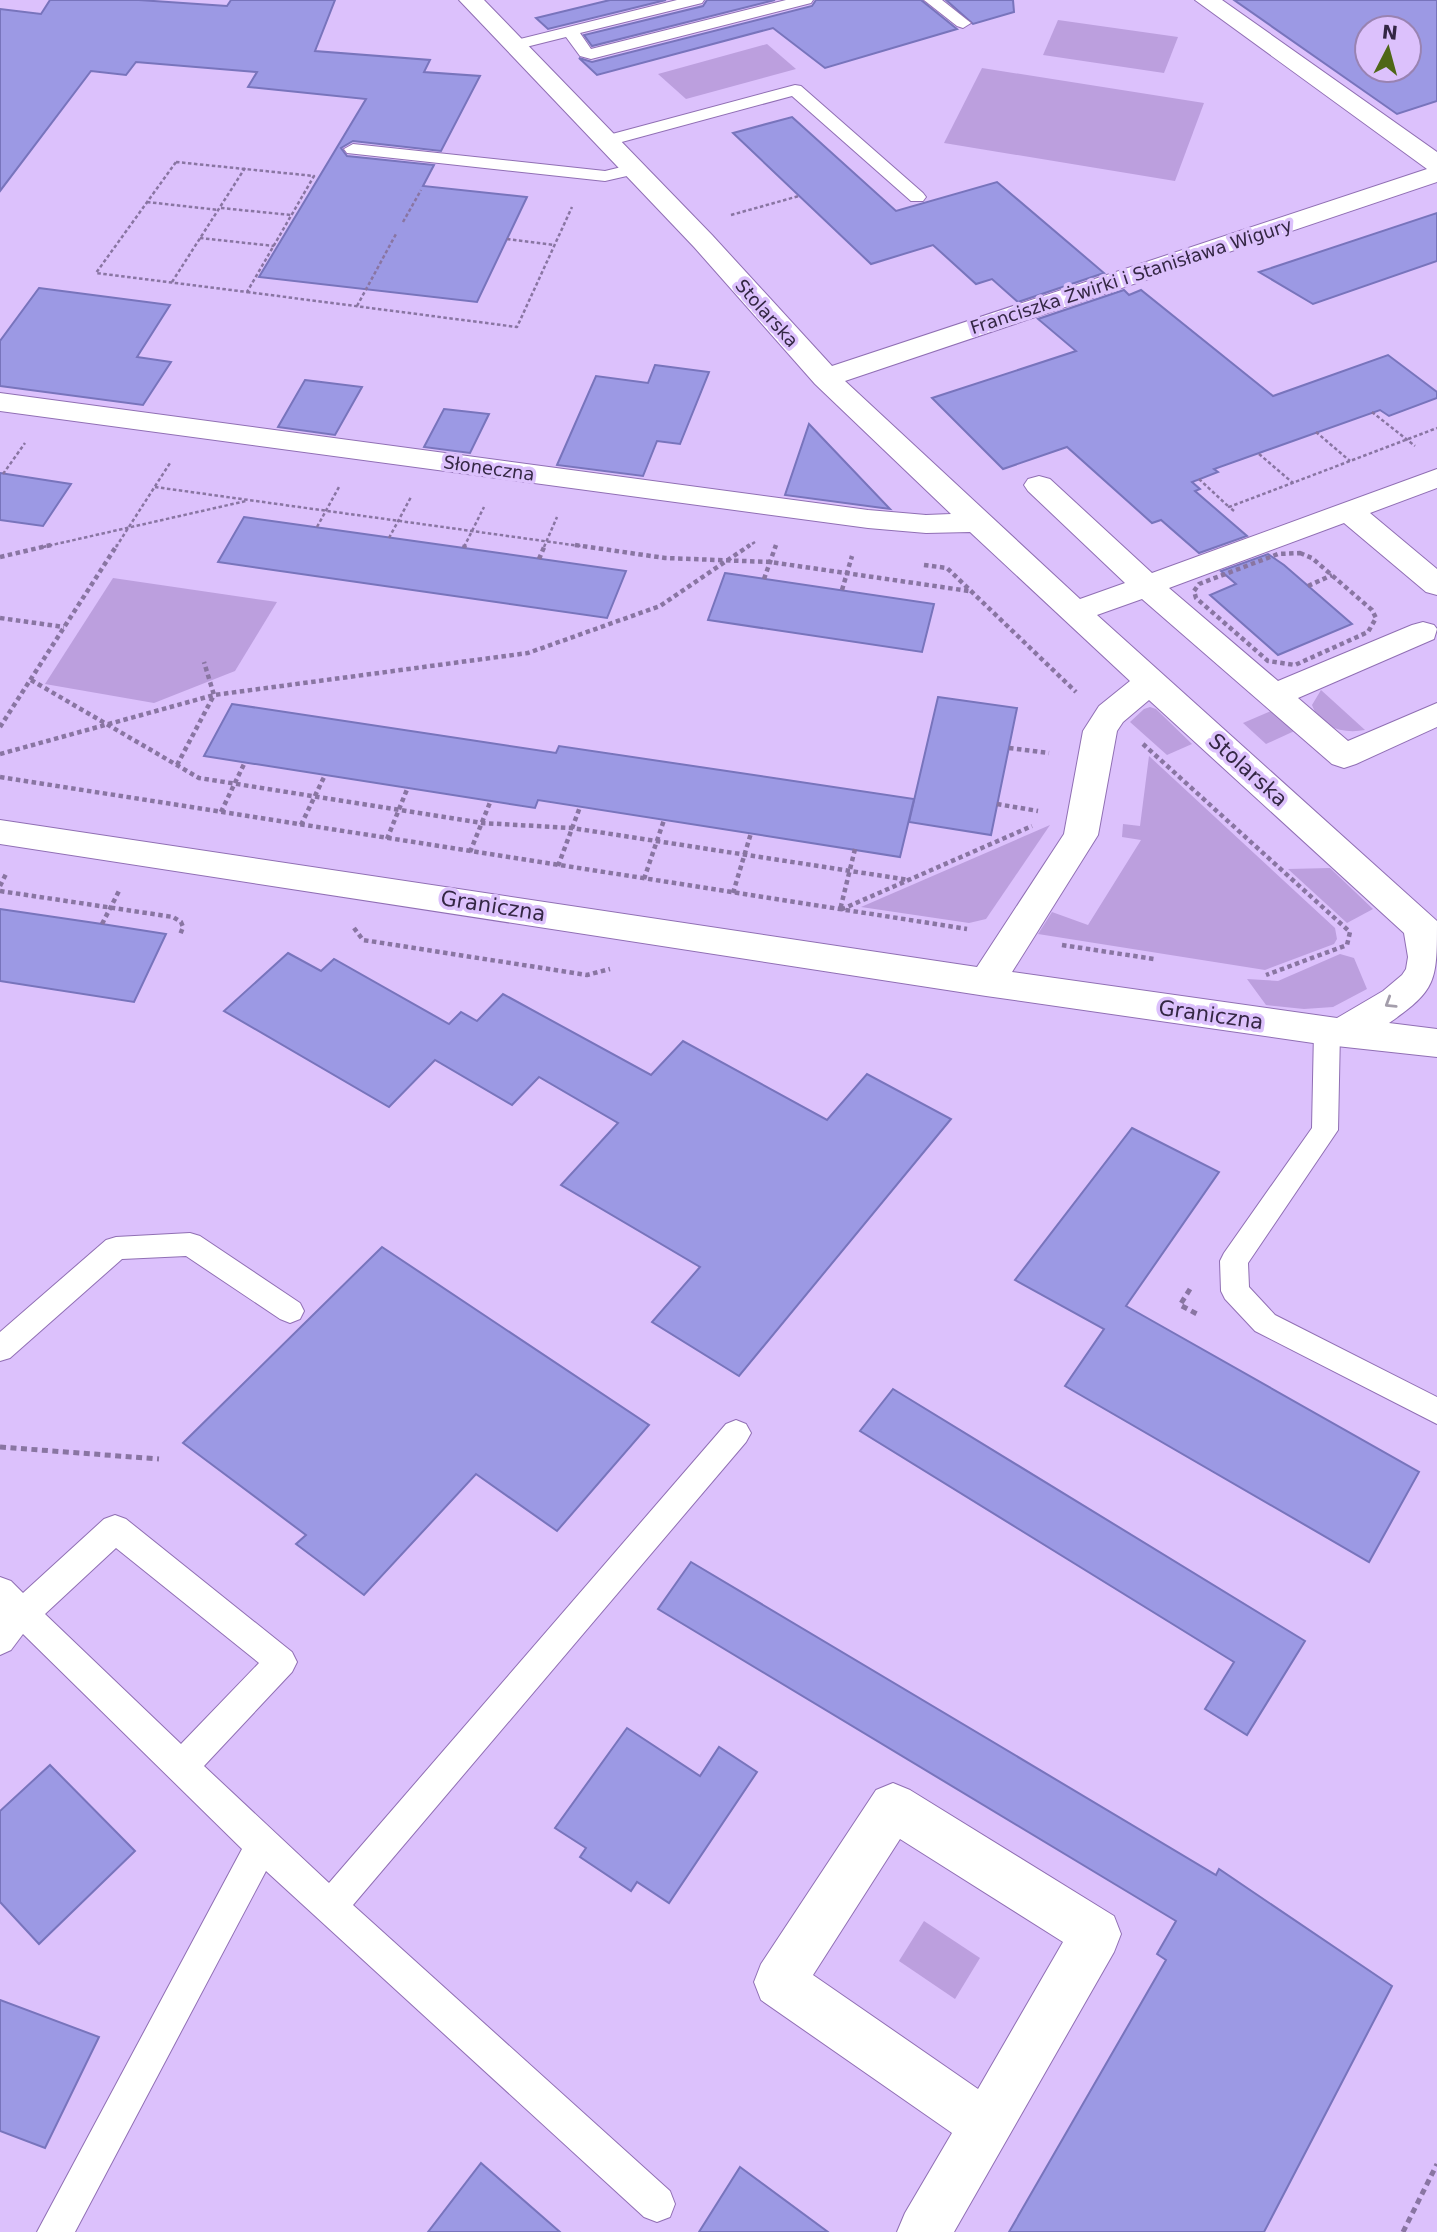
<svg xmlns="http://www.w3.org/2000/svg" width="1437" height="2232" font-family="'DejaVu Sans',sans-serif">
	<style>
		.green { fill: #bc9fde }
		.building { fill: #9c99e4; stroke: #7874bc; stroke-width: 2; fill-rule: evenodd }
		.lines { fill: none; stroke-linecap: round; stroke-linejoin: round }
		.service-casing { stroke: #906fb4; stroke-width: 2 }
		.minor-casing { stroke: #906fb4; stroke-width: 2 }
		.path-far2 { stroke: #8975a2; stroke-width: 2.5; stroke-dasharray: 3.5 2.5; stroke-linecap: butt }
		.path-far1 { stroke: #8975a2; stroke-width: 4.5; stroke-dasharray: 4.5 3.5; stroke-linecap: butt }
		.path { stroke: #8975a2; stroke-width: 5; stroke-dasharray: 6 4.5; stroke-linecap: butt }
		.service { fill: #fff; fill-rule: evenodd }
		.minor { fill: #fff; fill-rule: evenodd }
		.oneway { stroke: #a49eab }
		.labels { text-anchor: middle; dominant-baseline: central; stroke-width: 7; stroke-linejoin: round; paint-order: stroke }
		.far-street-label { font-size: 18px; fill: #342744; stroke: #dcc1fc }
		.street-label { font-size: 21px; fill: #342744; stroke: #dcc1fc }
	</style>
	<rect width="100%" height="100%" fill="#dcc1fc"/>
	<!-- green -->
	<g class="green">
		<path d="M1058,20L1178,37L1164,73L1043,55Z"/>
		<path d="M767,44L796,69L686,99L658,74Z"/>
		<path d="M982,68L1204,103L1175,181L944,143Z"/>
		<path d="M113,578L277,602L235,671L154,703L45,684Z"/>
		<path d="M1321,690L1365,730C1343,734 1320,728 1312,705Z"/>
		<path d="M1150,707L1156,709L1192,744L1167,755L1130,722L1144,709Z"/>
		<path d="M1271,711L1301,728L1266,744L1243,723Z"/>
		<path d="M1149,756L1335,928L1337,939L1334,944L1265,970L1038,934L1052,912L1088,925L1141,840L1122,837L1123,824L1140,826Z"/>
		<path d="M1050,825L986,919L969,923L861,907Z"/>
		<path d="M1330,868L1373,909L1347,923L1288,869Z"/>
		<path d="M1340,954L1354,958L1367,989L1333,1007L1304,1009L1266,1005L1247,979L1278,981Z"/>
		<path d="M924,1921L980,1958L955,1999L899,1961Z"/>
	</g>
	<!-- building -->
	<g class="building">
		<path d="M50,0H139L227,6L231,0H335L315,51L430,60L424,72L480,76L441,151L353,141L341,148L347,156L434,165L423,186L527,197L477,302L259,277L366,99L248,87L257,72L136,62L126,75L91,71L0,191V9L41,14Z"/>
		<path d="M610,0H666L548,29L536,18Z"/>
		<path d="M707,0H775L592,46L584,35L703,6Z"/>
		<path d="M816,0H921L957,29L825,68L773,28L597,75L579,58L592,62L812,6Z"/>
		<path d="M946,0H1013L1014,12L973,24Z"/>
		<path d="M1234,0H1437V101L1397,114ZM1367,28H1409V70H1367Z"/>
		<path d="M792,117L896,211L997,182L1104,273L1018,302L992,279L976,284L933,245L871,264L733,133Z"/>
		<path d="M1437,213V261L1313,304L1259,272Z"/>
		<path d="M39,288L170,305L137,357L171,362L143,405L0,386V341Z"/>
		<path d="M1124,290L1129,295L1141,290L1273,396L1388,355L1437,392V398L1389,416L1380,410L1214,469L1218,472L1192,482L1200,489L1195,491L1247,536L1199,553L1161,520L1152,523L1067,447L1003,469L932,398L1076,351L1038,319Z"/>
		<path d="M655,365L709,372L680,444L657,441L643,476L557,465L596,376L648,383Z"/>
		<path d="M305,380L362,387L335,435L278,427Z"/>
		<path d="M444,409L489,414L470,453L424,447Z"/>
		<path d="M809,424L890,509L785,495Z"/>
		<path d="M0,473L71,484L43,526L0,520Z"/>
		<path d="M244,517L464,548L626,571L607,618L218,562Z"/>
		<path d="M1268,554L1284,565L1352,624L1278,655L1210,595L1236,584L1221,571Z"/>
		<path d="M725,573L934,604L922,652L708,620Z"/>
		<path d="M938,697L1017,708L991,835L909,822Z"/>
		<path d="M232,704L556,753L559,746L914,799L900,857L538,800L535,808L204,756Z"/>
		<path d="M0,909L102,924L166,934L134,1002L0,981Z"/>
		<path d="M288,953L321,971L334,959L449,1024L461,1012L477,1021L503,994L651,1075L683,1041L827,1120L867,1074L951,1119L739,1376L652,1322L700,1267L561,1185L618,1123L539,1077L512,1105L435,1060L389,1107L224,1011Z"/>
		<path d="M1132,1128L1219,1172L1126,1306L1419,1472L1369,1562L1065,1386L1104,1329L1015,1280Z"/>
		<path d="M382,1247L649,1425L557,1531L476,1474L364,1595L296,1544L306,1535L183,1443Z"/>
		<path d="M893,1389L1305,1641L1247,1735L1205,1709L1234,1662L860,1431Z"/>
		<path d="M691,1562L1216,1875L1219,1869L1392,1986L1264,2232H1009L1166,1960L1157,1954L1176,1921L658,1609Z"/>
		<path d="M627,1728L700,1776L719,1747L757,1772L669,1903L637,1882L631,1891L580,1857L586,1848L555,1828Z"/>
		<path d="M50,1765L135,1851L39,1944L0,1902V1811Z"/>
		<path d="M0,2000L99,2037L45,2148L0,2131Z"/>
		<path d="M481,2163L560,2232H428Z"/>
		<path d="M740,2167L828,2232H699Z"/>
	</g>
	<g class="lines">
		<!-- service casing -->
		<g class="service-casing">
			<g id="service">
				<path d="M677,0H704L702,3L580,33L591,49L786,0H813L811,3L591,59L580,56L566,37L514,50L506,45L508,42Z"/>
				<path d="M924,0H942L971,23L963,28L957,26Z"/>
				<path d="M795,85L801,86L923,193L926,197L923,201H911L792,96L607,146L598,141L601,137Z"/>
				<path d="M353,144L605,171L634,164L643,169L640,173L605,181L347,153L344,149Z"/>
				<path d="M1327,1021L1336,1024L1340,1031L1338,1130L1248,1263L1249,1287L1275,1315L1437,1397V1424L1255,1331L1225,1299L1221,1291L1220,1261L1224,1253L1312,1128L1314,1031L1318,1024Z"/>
				<path d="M190,1233L200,1236L300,1303L304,1311L300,1319L290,1323L280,1319L186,1256L122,1259L10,1358L0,1361V1332L106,1240L116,1237Z"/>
				<path d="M736,1420L746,1424L751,1433L746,1442L353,1905L670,2191L675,2204L670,2217L657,2222L644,2217L266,1871L75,2232H37L242,1849L23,1634L11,1650L0,1655V1577L11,1581L23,1593L104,1519L115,1515L126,1519L292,1652L297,1662L292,1672L204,1766L329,1883L726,1424ZM116,1548L259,1663L181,1744L45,1614Z"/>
			</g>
		</g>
		<!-- minor casing -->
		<g class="minor-casing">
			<g id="minor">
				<path d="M459,0H484L712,235L832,366L1427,169L1195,0H1222L1437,152V182L845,381L1080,599L1125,583L1028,491L1024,485L1028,479L1039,476L1050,479L1152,573L1437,469V488L1370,513L1437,569V595L1426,592L1344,523L1169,588L1278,681L1412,625L1423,622L1434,625L1437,629L1434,639L1298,698L1348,741L1437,703V727L1356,764L1344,768L1332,764L1142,599L1097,615L1437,921C1437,981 1437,990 1389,1023L1437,1029V1057L1327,1045L986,996L0,844V820L977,967L1064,834L1083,731L1099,706L1130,681L970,532L926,533L868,528L0,411V393L868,510L926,515L951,514L815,384L694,247ZM1149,700L1404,933L1408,957L1406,969L1402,975L1383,991L1337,1018L1012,972L1098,835L1117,731L1123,722Z"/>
				<path d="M893,1783L910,1790L1114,1916L1121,1934L1114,1952L954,2232H897L905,2213L952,2133L761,2000L754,1982L761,1964L876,1790ZM900,1839L1063,1942L978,2089L813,1975Z"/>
			</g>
		</g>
		<!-- path-far2 -->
		<g class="path-far2">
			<path d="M176,162L314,176L247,292L96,273Z"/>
			<path d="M147,202L219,210"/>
			<path d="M221,208L291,215"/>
			<path d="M731,215L799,196"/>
			<path d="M403,222L421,190"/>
			<path d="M200,238L274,246"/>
			<path d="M507,239L554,245"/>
			<path d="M172,282L245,168"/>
			<path d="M247,292L517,327L572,207"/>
			<path d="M357,306L396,234"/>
			<path d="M1372,412L1415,446"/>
			<path d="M1316,432L1350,461"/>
			<path d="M1259,454L1293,483"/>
			<path d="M3,474L25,443"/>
			<path d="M1199,479L1229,507"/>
			<path d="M155,487L587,547"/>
			<path d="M1234,511L1229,507L1437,428"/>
			<path d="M317,527L339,487"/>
			<path d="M389,538L411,497"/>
			<path d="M43,547L246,501"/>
			<path d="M116,547L170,463"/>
			<path d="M464,547L484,507"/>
			<path d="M544,547L557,517"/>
			<path d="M747,547L755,542"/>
		</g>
		<!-- path-far1 -->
		<g class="path-far1">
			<path d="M575,545L665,558L770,562L969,591"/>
			<path d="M464,548L465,545"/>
			<path d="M1300,553L1312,558L1372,610L1376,618L1368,632L1295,665L1268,661L1196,598L1194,591L1199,584L1278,554Z"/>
			<path d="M0,557L51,545"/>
			<path d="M539,559L545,545"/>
			<path d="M924,565L947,568L1076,692"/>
			<path d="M764,579L776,545"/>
			<path d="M1308,586L1332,575"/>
			<path d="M842,590L852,556"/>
			<path d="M0,618L64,627"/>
			<path d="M31,680L199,778L482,823L572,828L909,880"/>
			<path d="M0,727L117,545"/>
			<path d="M1143,744L1350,932L1347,945L1266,975"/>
			<path d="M1009,748L1049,753"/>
			<path d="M0,754L214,695L528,653L660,606L750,545"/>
			<path d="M177,765L214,695L204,662"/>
			<path d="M0,777L967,929"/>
			<path d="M997,804L1038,811"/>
			<path d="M221,812L245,762"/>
			<path d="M301,825L325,775"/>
			<path d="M387,839L408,787"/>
			<path d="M855,849L840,910L1032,826"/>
			<path d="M470,852L491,800"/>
			<path d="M558,866L580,807"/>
			<path d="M644,879L664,820"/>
			<path d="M0,886L6,874"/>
			<path d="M0,891L173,917L181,922L183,927L180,935"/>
			<path d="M733,893L751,833"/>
			<path d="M102,924L119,891"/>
			<path d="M354,928L363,940L587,975L610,969"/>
			<path d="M1062,945L1154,959"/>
		</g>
		<!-- path -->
		<g class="path">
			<path d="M1190,1289L1180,1305L1199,1315"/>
			<path d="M0,1447L159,1459"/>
			<path d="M1403,2232L1437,2164"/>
		</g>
		<!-- service -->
		<use href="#service" class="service"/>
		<!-- minor -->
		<use href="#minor" class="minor"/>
	</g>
	<!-- one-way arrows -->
	<defs><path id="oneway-chevron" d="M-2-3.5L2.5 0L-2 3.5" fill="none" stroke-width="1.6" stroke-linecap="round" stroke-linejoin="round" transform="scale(1.75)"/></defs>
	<use class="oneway" href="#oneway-chevron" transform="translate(1390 1003) rotate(148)"/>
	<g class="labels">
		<!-- far-street labels -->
		<g class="far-street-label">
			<text transform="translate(1131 276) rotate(-18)">Franciszka Żwirki i Stanisława Wigury</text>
			<text transform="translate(767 313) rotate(48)">Stolarska</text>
			<text transform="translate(489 468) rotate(8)">Słoneczna</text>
		</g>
		<!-- street labels -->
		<g class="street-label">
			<text transform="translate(1248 770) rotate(42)">Stolarska</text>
			<text transform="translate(493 906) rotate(9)">Graniczna</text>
			<text transform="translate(1211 1015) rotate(8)">Graniczna</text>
		</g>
	</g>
	<!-- north arrow -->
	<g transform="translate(1388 49) rotate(6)"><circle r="33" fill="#dcc1fc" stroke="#9983b2" stroke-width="2"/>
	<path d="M0-5L12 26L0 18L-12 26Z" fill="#4f6717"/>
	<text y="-10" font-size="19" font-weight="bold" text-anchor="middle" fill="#342744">N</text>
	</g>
</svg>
